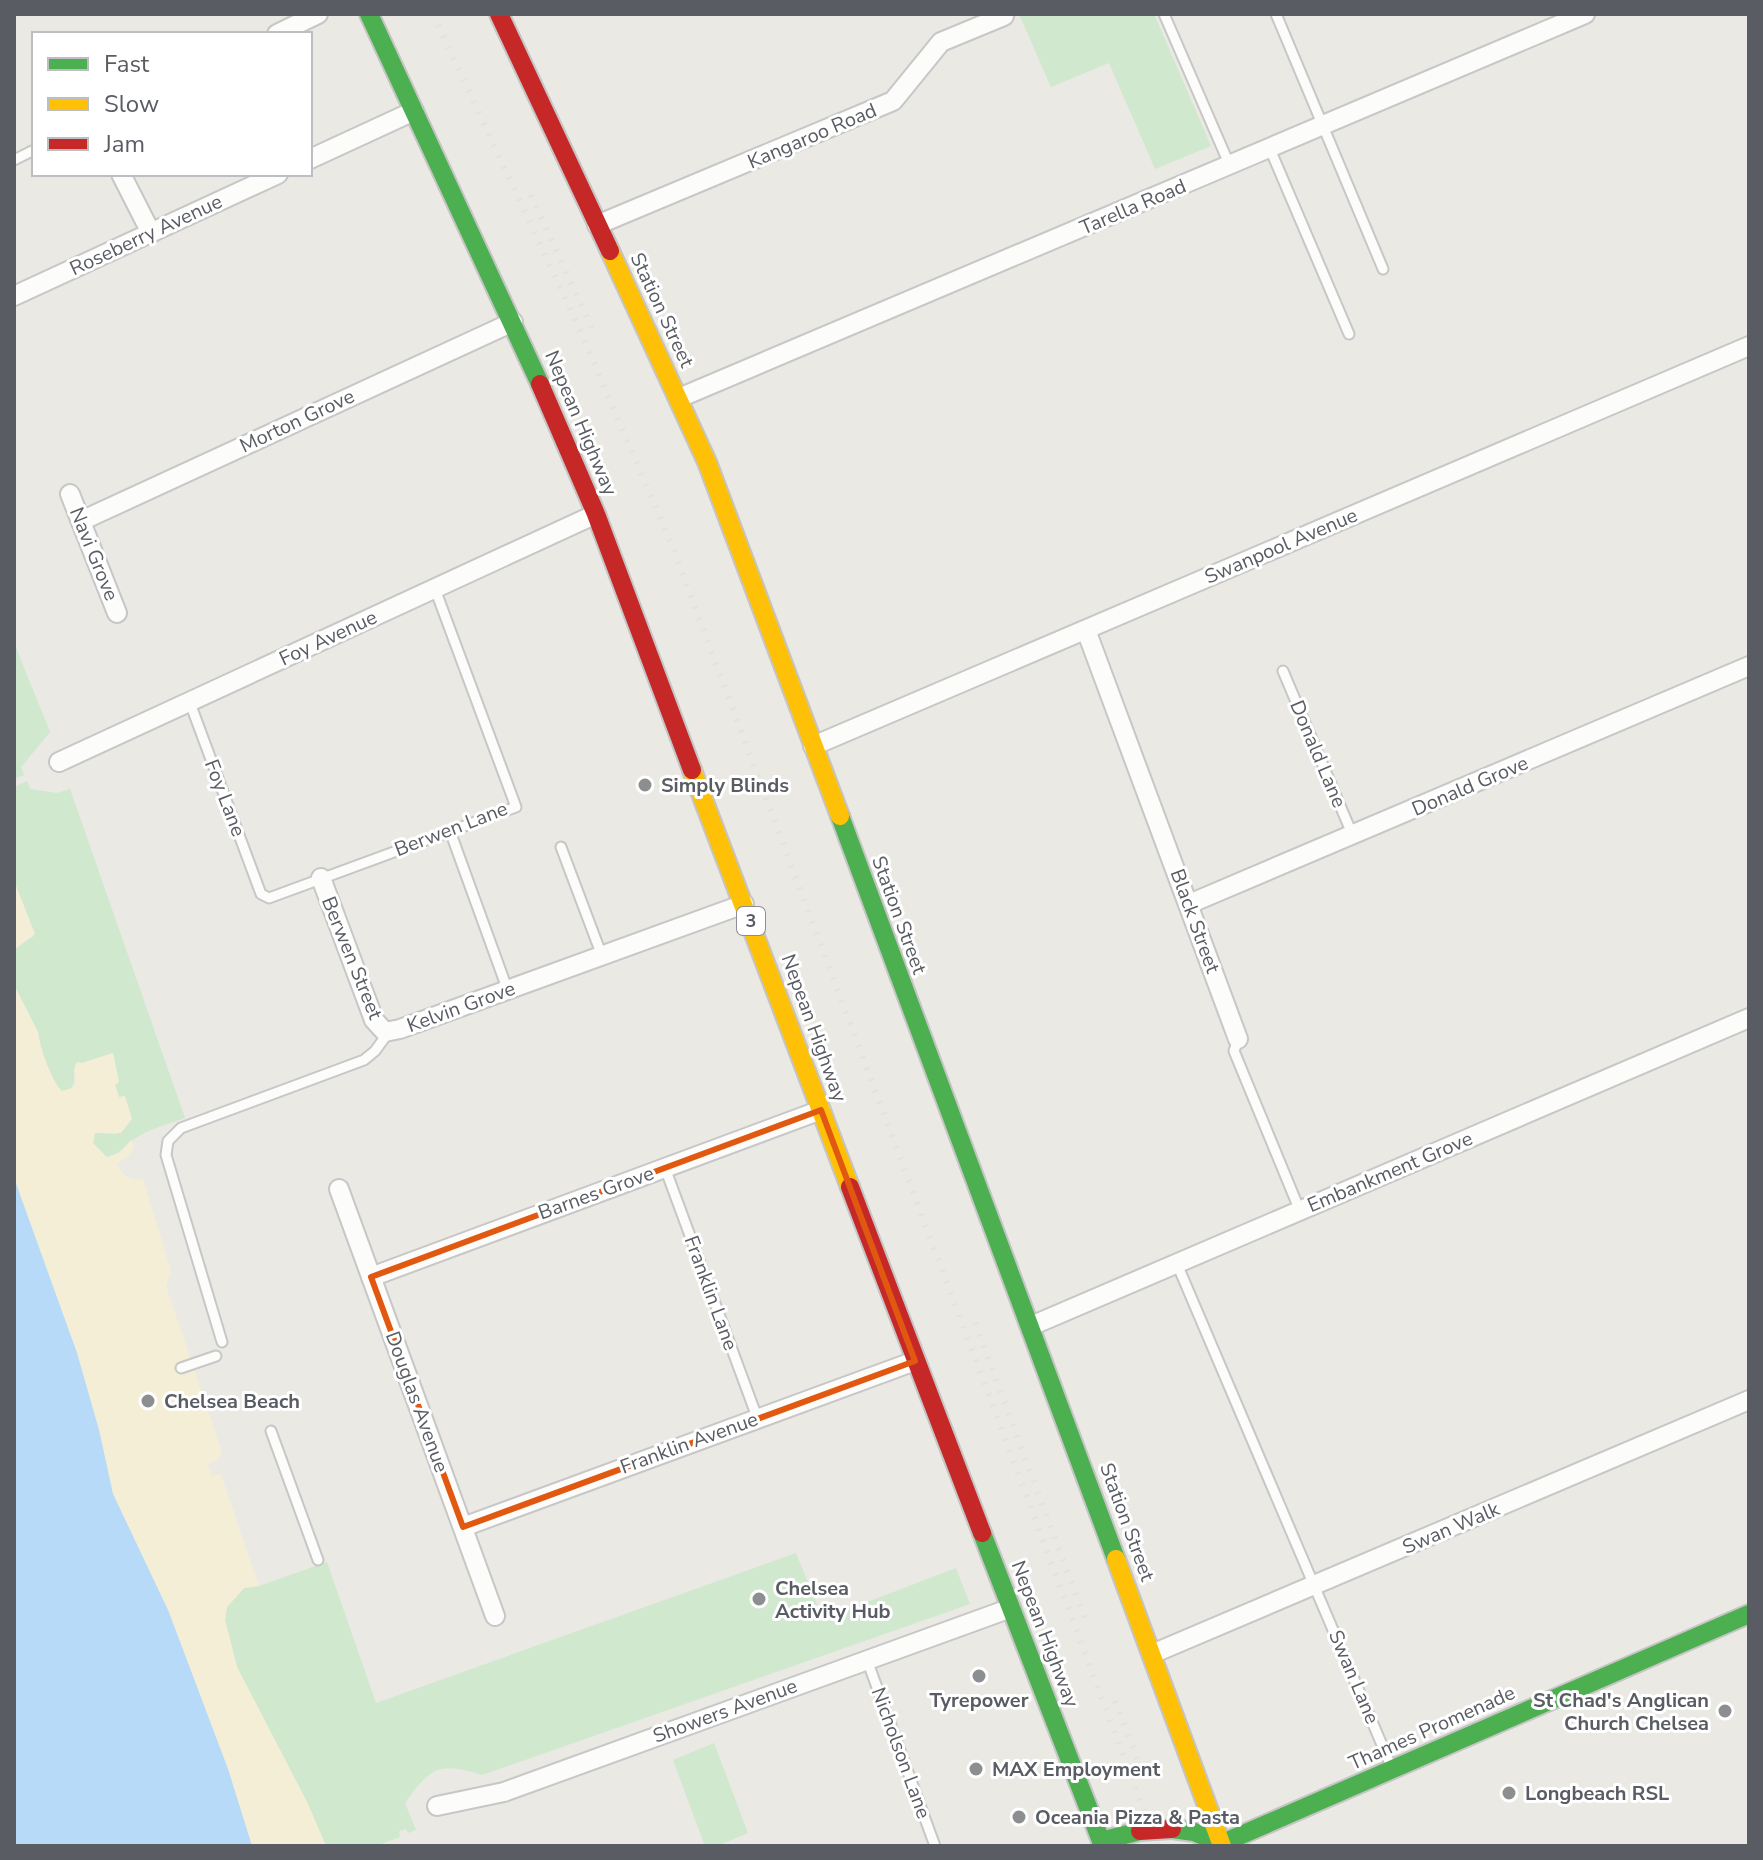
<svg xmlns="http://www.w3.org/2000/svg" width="1763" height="1860" font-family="'Nunito Sans',sans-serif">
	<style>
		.green { fill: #d0e8cd }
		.sand { fill: #f4eed7 }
		.water { fill: #b6daf7 }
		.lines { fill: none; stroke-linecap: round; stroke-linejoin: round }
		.lane-casing { stroke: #c6c7c6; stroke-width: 13 }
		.street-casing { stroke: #c6c7c6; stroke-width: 22 }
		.fast-casing { stroke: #c5c5c5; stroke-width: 22 }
		.slow-casing { stroke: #c5c5c5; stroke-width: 22 }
		.jam-casing { stroke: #c5c5c5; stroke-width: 22 }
		.lane { stroke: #fcfcfb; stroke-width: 9 }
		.street { stroke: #fcfcfb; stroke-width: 18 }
		.fast { stroke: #4caf50; stroke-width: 18 }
		.slow { stroke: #ffc107; stroke-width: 18 }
		.jam { stroke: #c62828; stroke-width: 18 }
		.rail { stroke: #e2e2e2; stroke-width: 6; stroke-dasharray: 2 10; stroke-linecap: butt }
		.jam-bridge-casing { stroke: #c5c5c5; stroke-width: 22; stroke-linecap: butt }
		.jam-bridge { stroke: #c62828; stroke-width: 18 }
		.marked { fill: none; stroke: #e15910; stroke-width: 6; stroke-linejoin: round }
		.poi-dot { fill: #8c8e90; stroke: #fff; stroke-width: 3 }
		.labels { text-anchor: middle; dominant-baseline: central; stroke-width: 6; stroke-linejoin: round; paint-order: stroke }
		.shield { fill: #fff; stroke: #8b8e92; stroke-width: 2 }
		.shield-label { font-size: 18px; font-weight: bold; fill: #595d63 }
		.street-label { font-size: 20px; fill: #595d63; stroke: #fff }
		.poi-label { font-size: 20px; font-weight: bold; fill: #595d63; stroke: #fff; text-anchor: start }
	</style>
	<rect width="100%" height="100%" fill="#eae9e4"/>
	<!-- green -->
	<g class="green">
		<path d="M1019,14H1154L1211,146L1155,169L1109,63L1051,87Z"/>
		<path d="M14,643L50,732L21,767L24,775L14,779Z"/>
		<path d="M27,781L30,789L57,793L70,789L185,1118C169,1124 149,1129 134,1139C123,1146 121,1154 107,1157C99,1152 88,1143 95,1133L117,1134L125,1096L119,1097L115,1085L113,1053L75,1065C73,1078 78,1089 62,1092C52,1082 39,1046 38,1032L14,985V950L22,942L33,937L14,884V787Z"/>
		<path d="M796,1553L823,1619L956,1568L970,1604L482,1775C439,1762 431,1766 405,1803L416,1830L408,1833L406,1829L399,1831L400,1837L376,1846H326L308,1804L237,1667L225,1620L227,1607L244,1588L259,1586L327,1562L376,1703Z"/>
		<path d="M714,1743L748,1833L717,1846H705L673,1760Z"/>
	</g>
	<!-- sand -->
	<g class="sand">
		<path d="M15,883L35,934L14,950V884Z"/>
		<path d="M14,985L38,1032C39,1046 52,1082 62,1091L72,1088L76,1083L74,1071L77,1062L83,1063L113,1053L119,1082L115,1085L119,1097L125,1096L132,1119L121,1133H95L93,1143L107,1157L120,1153L131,1140L134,1147L129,1155L117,1164C124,1176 128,1181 143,1179L171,1271L166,1286L222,1452L218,1460L208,1464L212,1476L221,1474L259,1586L244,1588L227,1607L225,1620L237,1667L308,1804L326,1846H252L228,1769L168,1610L113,1494L99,1430L77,1353L14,1178Z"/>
	</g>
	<!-- water -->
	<path class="water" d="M14,1178L77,1353L99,1430L113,1494L168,1610L228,1769L252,1846H14Z"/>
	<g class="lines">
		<!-- lane casing -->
		<g class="lane-casing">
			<g id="lane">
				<path d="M1164,14L1230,166"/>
				<path d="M1276,14L1383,269"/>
				<path d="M1270,149L1349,334"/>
				<path d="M14,160L34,150"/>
				<path d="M1283,671L1353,836"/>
				<path d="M190,703L261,894L269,898L516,807L435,589"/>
				<path d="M450,831L508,991"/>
				<path d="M561,847L602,956"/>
				<path d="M1238,1039L1234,1051L1300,1211"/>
				<path d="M665,1168L757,1417"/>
				<path d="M1177,1264L1391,1766"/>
				<path d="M222,1342L166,1155L168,1141L181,1128L364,1060L375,1051L388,1033"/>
				<path d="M181,1368L216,1356"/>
				<path d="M271,1431L318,1560"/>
				<path d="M867,1660L935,1846"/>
			</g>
		</g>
		<!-- street casing -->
		<g class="street-casing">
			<g id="street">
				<path d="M277,34L318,14"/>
				<path d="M310,159L414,111"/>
				<path d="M121,174L151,233"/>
				<path d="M597,225L893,101L941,42L1004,16"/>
				<path d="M14,296L278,174"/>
				<path d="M679,398L1585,14"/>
				<path d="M70,494L117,613"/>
				<path d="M81,521L513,322"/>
				<path d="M1086,630L1238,1039"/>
				<path d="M813,746L1749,346"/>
				<path d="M59,762L596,514"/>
				<path d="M321,878L374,1020L385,1032L400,1029L744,904"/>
				<path d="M1189,904L1749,666"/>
				<path d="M339,1189L495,1616"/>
				<path d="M371,1277L821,1110"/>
				<path d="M1031,1326L1749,1018"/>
				<path d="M463,1527L915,1361"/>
				<path d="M1152,1654L1749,1400"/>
				<path d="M437,1806L504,1792L1011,1608"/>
			</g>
		</g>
		<!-- fast casing -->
		<g class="fast-casing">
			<g id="fast">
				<path d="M369,14L540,384"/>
				<path d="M840,816L1116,1559"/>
				<path d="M982,1533L1103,1846"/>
				<path d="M1172,1829L1194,1832L1222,1844"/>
				<path d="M1101,1841L1140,1831"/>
				<path d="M1216,1846L1749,1614"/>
			</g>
		</g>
		<!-- slow casing -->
		<g class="slow-casing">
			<g id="slow">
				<path d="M610,251L707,462L840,816"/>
				<path d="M692,770L850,1187"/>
				<path d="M1116,1559L1222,1846"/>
			</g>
		</g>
		<!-- jam casing -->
		<g class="jam-casing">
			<g id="jam">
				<path d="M499,14L610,251"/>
				<path d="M540,384L596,514L692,770"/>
				<path d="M850,1187L982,1533"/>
			</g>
		</g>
		<!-- lane -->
		<use href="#lane" class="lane"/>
		<!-- street -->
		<use href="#street" class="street"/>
		<!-- fast -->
		<use href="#fast" class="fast"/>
		<!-- slow -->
		<use href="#slow" class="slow"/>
		<!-- jam -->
		<use href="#jam" class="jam"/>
		<!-- rail -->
		<g class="rail">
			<path d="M433,14L583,337L672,546L1157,1846"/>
			<path d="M531,195L596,337"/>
			<path d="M975,1323L1085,1619"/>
			<path d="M1115,1701L1138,1761"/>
		</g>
		<!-- jam-bridge casing -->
		<g class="jam-bridge-casing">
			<path id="jam-bridge" d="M1140,1831L1172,1829"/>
		</g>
		<!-- jam-bridge -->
		<use href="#jam-bridge" class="jam-bridge"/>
	</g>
	<!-- marked area -->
	<path class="marked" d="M821,1110L915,1361L463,1527L371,1277Z"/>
	<!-- markers -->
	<g class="poi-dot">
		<circle cx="645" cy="785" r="8"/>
		<circle cx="148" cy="1401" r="8"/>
		<circle cx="759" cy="1599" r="8"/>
		<circle cx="979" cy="1676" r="8"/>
		<circle cx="1725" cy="1711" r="8"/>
		<circle cx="976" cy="1769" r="8"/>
		<circle cx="1509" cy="1793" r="8"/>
		<circle cx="1019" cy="1817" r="8"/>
	</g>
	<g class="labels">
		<!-- shield labels -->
		<rect class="shield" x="737" y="907" width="28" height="28" rx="6"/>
		<g class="shield-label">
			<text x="751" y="921">3</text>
		</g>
		<!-- street labels -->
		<g class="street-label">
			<text transform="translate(812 136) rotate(-23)">Kangaroo Road</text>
			<text transform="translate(1133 207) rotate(-23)">Tarella Road</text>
			<text transform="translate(146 235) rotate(-25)">Roseberry Avenue</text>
			<text transform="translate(662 310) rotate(65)">Station Street</text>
			<text transform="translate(297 421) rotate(-25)">Morton Grove</text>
			<text transform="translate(581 423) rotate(67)">Nepean Highway</text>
			<text transform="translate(1281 546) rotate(-23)">Swanpool Avenue</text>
			<text transform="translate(94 554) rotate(68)">Navi Grove</text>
			<text transform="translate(328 638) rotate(-25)">Foy Avenue</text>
			<text transform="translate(1318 754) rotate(67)">Donald Lane</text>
			<text transform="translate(1470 786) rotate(-23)">Donald Grove</text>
			<text transform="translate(225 798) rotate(69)">Foy Lane</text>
			<text transform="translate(451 829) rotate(-21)">Berwen Lane</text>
			<text transform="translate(899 915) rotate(70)">Station Street</text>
			<text transform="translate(1195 921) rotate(70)">Black Street</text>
			<text transform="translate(352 958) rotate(68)">Berwen Street</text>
			<text transform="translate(461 1007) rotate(-20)">Kelvin Grove</text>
			<text transform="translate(814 1028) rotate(70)">Nepean Highway</text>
			<text transform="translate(1390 1172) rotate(-23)">Embankment Grove</text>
			<text transform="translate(596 1193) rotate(-20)">Barnes Grove</text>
			<text transform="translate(711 1293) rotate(70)">Franklin Lane</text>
			<text transform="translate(417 1402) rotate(70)">Douglas Avenue</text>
			<text transform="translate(689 1443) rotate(-20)">Franklin Avenue</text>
			<text transform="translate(1127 1522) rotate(70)">Station Street</text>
			<text transform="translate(1451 1528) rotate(-23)">Swan Walk</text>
			<text transform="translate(1045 1634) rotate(69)">Nepean Highway</text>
			<text transform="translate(1354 1677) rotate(67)">Swan Lane</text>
			<text transform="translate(725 1711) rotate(-20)">Showers Avenue</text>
			<text transform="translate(1432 1728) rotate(-24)">Thames Promenade</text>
			<text transform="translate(901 1753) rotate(70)">Nicholson Lane</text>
		</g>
		<!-- poi labels -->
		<g class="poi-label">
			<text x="661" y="785">Simply Blinds</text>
			<text x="164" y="1401">Chelsea Beach</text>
			<text x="775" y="1588">Chelsea<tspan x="775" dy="23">Activity Hub</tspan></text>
			<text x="979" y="1700" text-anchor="middle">Tyrepower</text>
			<text x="1709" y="1700" text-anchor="end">St Chad's Anglican<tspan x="1709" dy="23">Church Chelsea</tspan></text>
			<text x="992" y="1769">MAX Employment</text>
			<text x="1525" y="1793">Longbeach RSL</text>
			<text x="1035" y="1817">Oceania Pizza &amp; Pasta</text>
		</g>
	</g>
	<!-- border -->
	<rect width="1763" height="1860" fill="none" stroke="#595d63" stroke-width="32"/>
	<!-- legend -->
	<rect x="32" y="32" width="280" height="144" fill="#ffffff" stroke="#bdbec1" stroke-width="2"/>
	<rect x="48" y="58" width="40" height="12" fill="#4caf50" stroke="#bdbec1" stroke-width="2"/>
	<text x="104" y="72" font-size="24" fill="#595d63">Fast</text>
	<rect x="48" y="98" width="40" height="12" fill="#ffc107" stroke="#bdbec1" stroke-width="2"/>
	<text x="104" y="112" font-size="24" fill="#595d63">Slow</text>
	<rect x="48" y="138" width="40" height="12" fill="#c62828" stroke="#bdbec1" stroke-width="2"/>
	<text x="104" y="152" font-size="24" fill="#595d63">Jam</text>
</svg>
